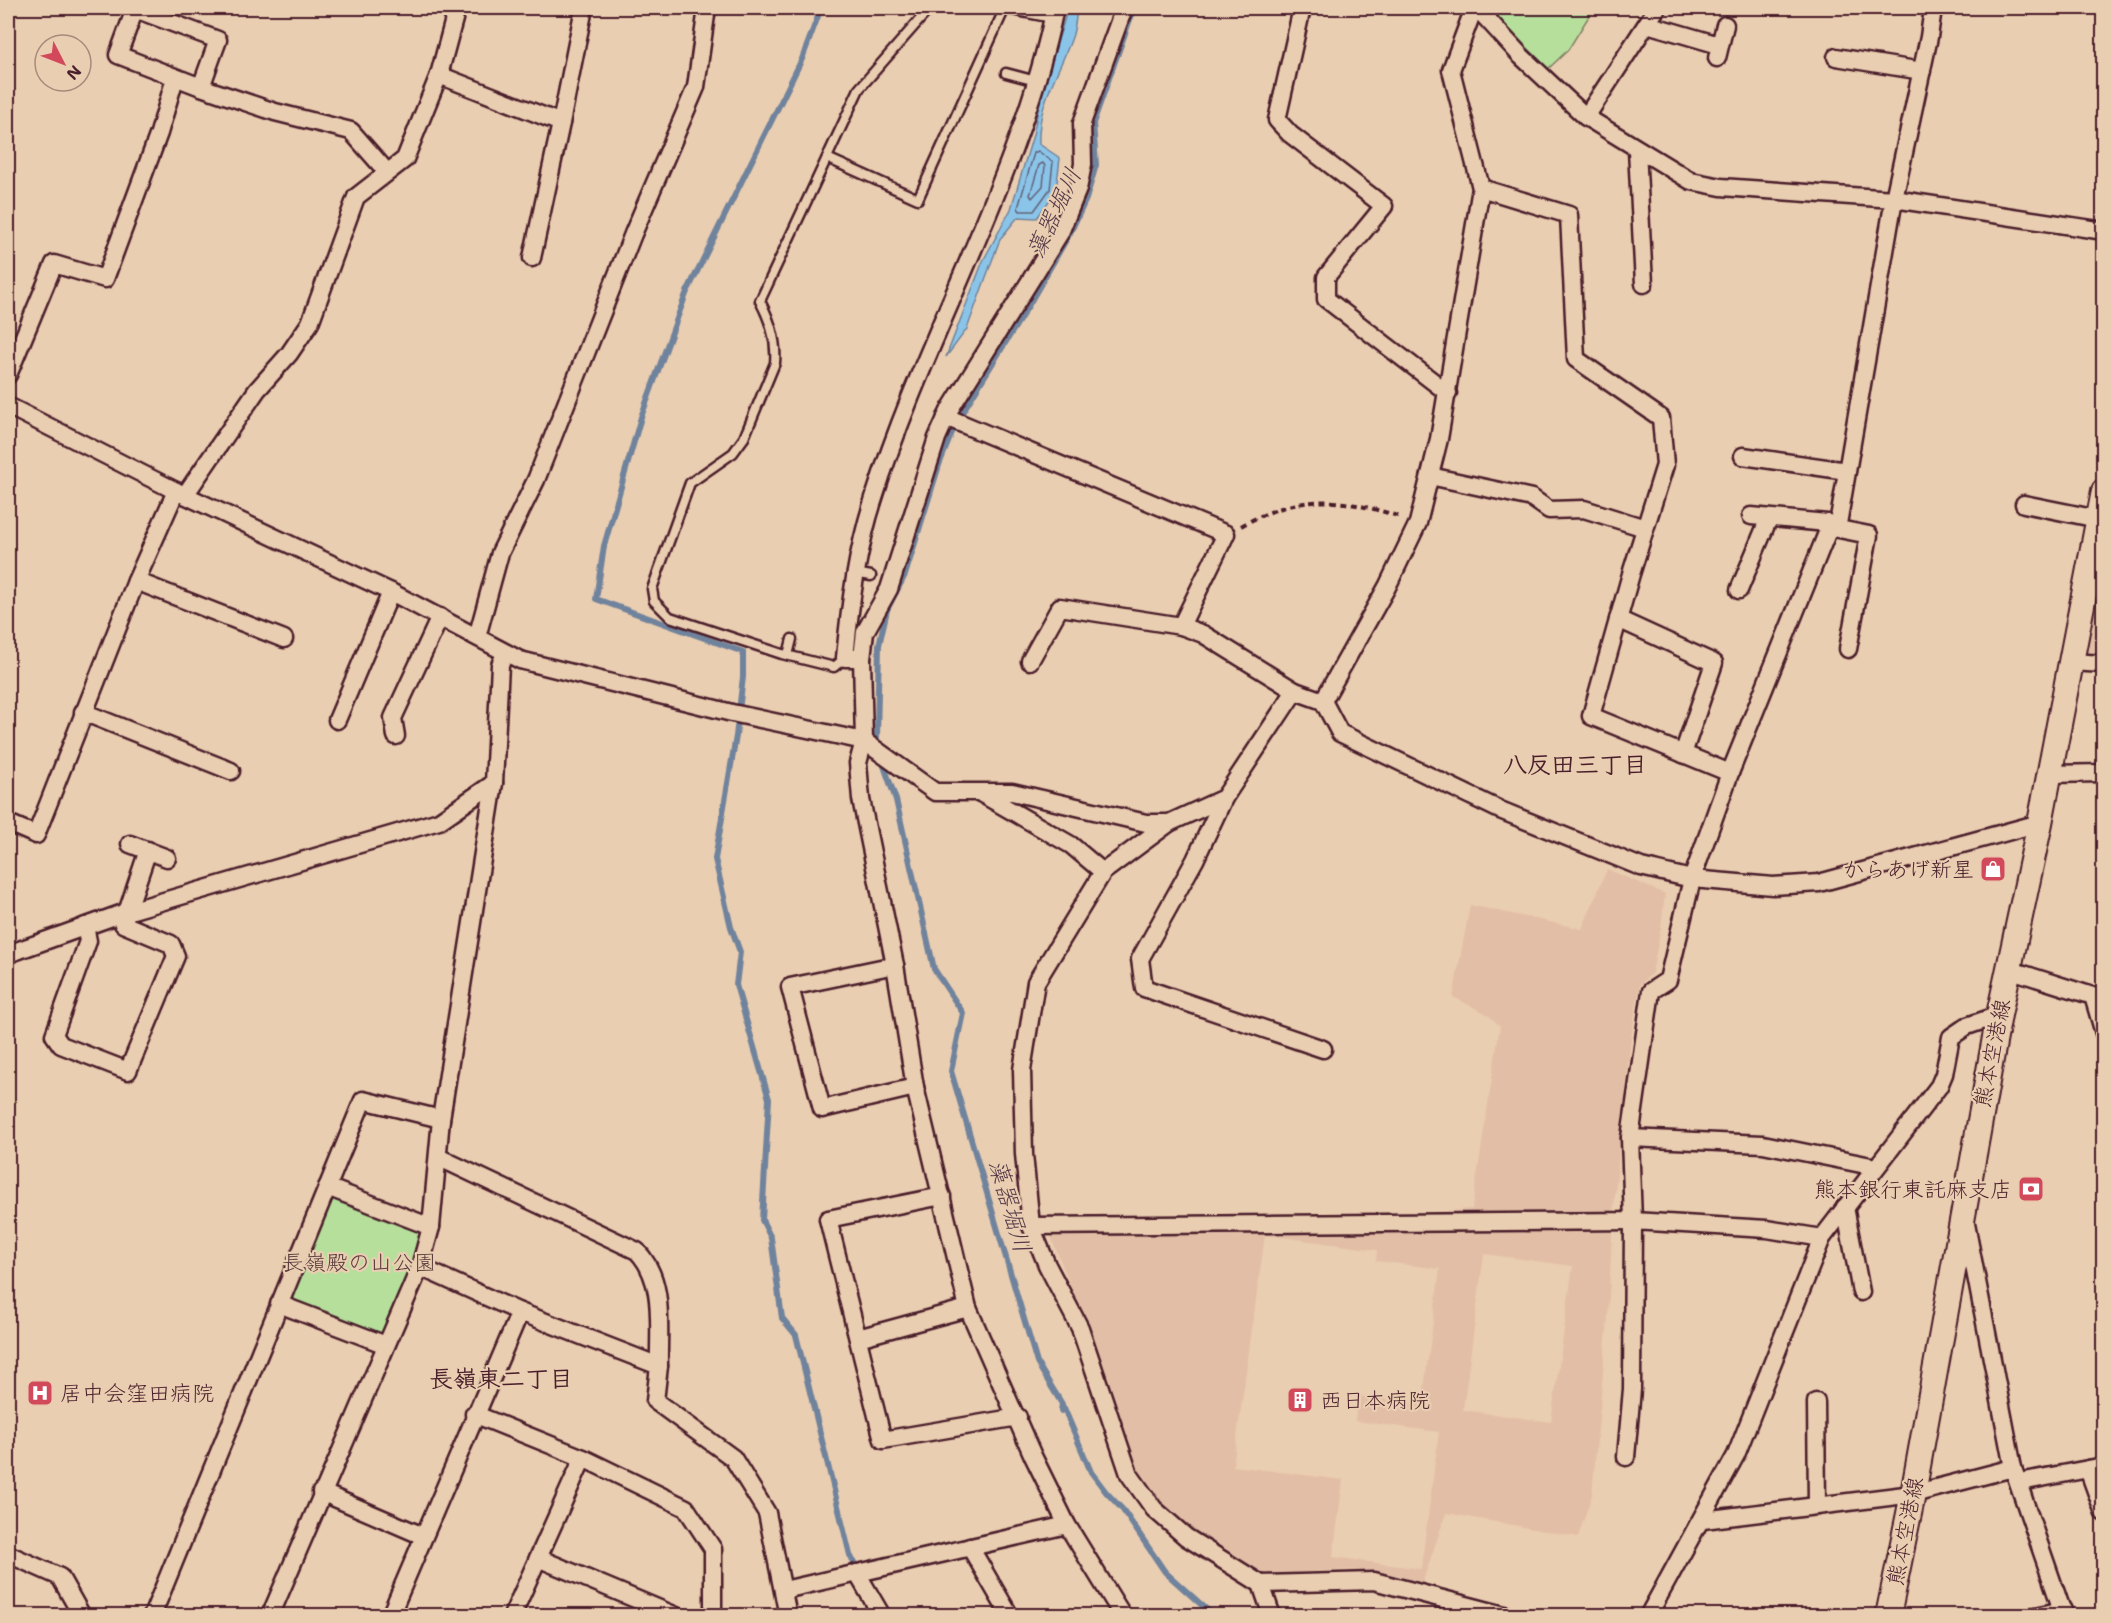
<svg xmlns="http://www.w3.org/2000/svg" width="2111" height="1623" font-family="'Shantell Sans','Klee One',sans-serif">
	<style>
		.built { fill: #e2bea6; fill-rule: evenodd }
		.green { fill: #b6df9c; stroke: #807f64; stroke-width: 1.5 }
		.water { fill: #8ac5e9; stroke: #70839d; stroke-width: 1.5 }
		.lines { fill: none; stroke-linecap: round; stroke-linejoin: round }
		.shore { stroke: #646177; stroke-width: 1.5 }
		.stream { stroke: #70839d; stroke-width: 6 }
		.lane-casing { stroke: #4a1f2b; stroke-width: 13 }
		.street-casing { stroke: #4a1f2b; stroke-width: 21 }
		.secondary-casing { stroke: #4a1f2b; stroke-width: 28 }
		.path { stroke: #4a1f2b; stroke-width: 4; stroke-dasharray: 6 4.5; stroke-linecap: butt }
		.lane { stroke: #eaceb1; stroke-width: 8 }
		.street { stroke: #eaceb1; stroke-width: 16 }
		.secondary { stroke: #eaceb1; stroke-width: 24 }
		.labels { text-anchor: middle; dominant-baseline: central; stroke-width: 4.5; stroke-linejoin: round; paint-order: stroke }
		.poi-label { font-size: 22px; fill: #4a1f2b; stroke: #eaceb1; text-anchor: end }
		.street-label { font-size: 22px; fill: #4a1f2b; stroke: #eaceb1 }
		.park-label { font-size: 22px; fill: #5a3c3c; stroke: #eaceb1 }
		.water-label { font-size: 24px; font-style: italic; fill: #543848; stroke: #eaceb1 }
		.neighbourhood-label { font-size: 24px; font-weight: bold; fill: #4a1f2b; stroke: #eaceb1 }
	</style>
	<rect width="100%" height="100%" fill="#eaceb1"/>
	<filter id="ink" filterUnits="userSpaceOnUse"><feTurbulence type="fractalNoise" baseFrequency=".0167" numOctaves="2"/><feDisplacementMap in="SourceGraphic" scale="12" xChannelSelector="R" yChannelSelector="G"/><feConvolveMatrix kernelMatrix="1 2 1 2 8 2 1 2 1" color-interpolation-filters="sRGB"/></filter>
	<g filter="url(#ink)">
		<!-- built -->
		<g class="built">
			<path d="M2103,539V655L2082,654Z"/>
			<path d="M1607,869L1665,894L1661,928L1652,973L1640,985L1631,1038L1613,1214L1608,1318L1592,1495L1578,1537L1446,1513L1422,1584L1400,1576L1345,1570L1265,1575L1228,1555L1172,1517L1133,1468L1101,1361L1042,1215L1236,1220L1363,1218L1472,1209L1500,1026L1487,1014L1453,997L1470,905L1582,929ZM1265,1235L1377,1250L1376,1261L1440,1269L1422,1404L1358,1396L1355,1421L1439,1432L1421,1569L1333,1557L1343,1480L1233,1466ZM1484,1254L1573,1266L1551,1422L1463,1410Z"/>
		</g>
		<!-- green -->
		<g class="green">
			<path d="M1489,8H1594L1568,50L1548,69Z"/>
			<path d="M327,1187L431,1227L386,1345L279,1304Z"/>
		</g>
		<!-- water -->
		<path class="water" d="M1068,8H1077C1076,18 1075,31 1071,40C1058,75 1037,105 1039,144L1060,158L1056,191L1037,218L1018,217L1000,239L967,329L946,357L983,261L1011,209L1033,135L1041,95Z"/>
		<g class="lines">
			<!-- shore -->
			<g class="shore">
				<path d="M1038,151L1053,162L1050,189L1034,211H1020L1018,208L1034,153Z"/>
				<path d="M1043,163L1045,166L1043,186L1032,198L1030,195L1039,165Z"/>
			</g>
			<!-- stream -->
			<g class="stream">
				<path d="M821,8L802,59L686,294L641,417L604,546L596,599L743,652V677L736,736L715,859L731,927L740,952L736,985L769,1099L762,1220L771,1238L782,1318L796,1335L850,1555L859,1572"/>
				<path d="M960,416L1028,306L1070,233L1086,199L1096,165L1093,123L1134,8"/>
				<path d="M877,738L879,645L887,610L905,575L939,465L953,430"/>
				<path d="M883,763L896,800L934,969L963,1013L951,1071L1037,1363L1062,1404L1061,1411L1064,1408L1091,1472L1106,1492L1123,1510L1165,1572L1214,1616"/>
			</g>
			<!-- lane casing -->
			<g class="lane-casing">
				<g id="lane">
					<path d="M1002,8L1052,18"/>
					<path d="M1006,73L1036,81"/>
					<path d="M827,158L918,199L1005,8"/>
					<path d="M855,573L871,576"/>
					<path d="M788,655L792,639"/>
					<path d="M845,658L834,667L782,654L670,617L654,601L652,589L690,483L733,453L744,438L775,363C777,341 770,320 760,301L859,89L930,8"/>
				</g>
			</g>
			<!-- street casing -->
			<g class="street-casing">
				<g id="street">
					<path d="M1055,8C1020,179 926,332 874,498C857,550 850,604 845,658H862L864,741L858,763L861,799L895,965L915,1087L968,1308L1033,1456L1067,1525L1123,1616"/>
					<path d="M1302,8L1277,120L1290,134L1384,206L1326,277V299L1448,393"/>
					<path d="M1477,8L1521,56L1586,117L1691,181L1721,187L1894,199L2104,231"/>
					<path d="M1647,24L1719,45"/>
					<path d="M1836,57L1922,71"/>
					<path d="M1717,58L1725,25"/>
					<path d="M439,75L561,123L532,258"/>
					<path d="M201,87L118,55L135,9L218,40L201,87L275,112L351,131L387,172"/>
					<path d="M1586,117L1657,8"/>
					<path d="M561,123L584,8"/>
					<path d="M1637,150L1644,284"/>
					<path d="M1481,188L1569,215L1576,359L1661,418L1665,465L1631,574L1591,716L1730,773"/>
					<path d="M8,375L54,264L105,279L159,133L175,78"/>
					<path d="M8,406L176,491L391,592L520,660L732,713L864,741L935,792H1012L1146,823H1169L1224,798L1295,691L1323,701L1340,733L1500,810L1641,867L1692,879L1773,886L1819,883L2040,823"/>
					<path d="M946,417L1226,534L1181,626"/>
					<path d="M1743,456L1847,471"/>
					<path d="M1430,476L1532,498L1549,510L1584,509L1645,528"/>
					<path d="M185,495L257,390L289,354L310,323L356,197L405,159L439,75L457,8"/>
					<path d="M2024,504L2098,519"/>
					<path d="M1751,516L1838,524"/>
					<path d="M1834,528L1869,535L1848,649"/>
					<path d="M136,581L284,639"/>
					<path d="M1739,590L1769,518"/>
					<path d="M1618,619L1714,663L1683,754"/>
					<path d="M477,637L500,553L536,480L633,234L696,87L707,8"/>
					<path d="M505,654L500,665L494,783L441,1119L431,1227L420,1267L520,1312L659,1366L655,1401L733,1458L767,1513L788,1616"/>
					<path d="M862,658L865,632L889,589L937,438L950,409L1060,233L1078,189L1083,164L1082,123L1124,8"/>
					<path d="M1030,661L1060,607L1181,626L1203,634L1295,691"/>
					<path d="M2070,662L2104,664"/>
					<path d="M1323,701L1387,587L1418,523L1439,439L1481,188L1451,70L1474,8"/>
					<path d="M83,712L231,771"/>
					<path d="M337,720L391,592"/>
					<path d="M396,736L393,718L440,617"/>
					<path d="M2049,774L2104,773"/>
					<path d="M982,794L1071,845L1103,872"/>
					<path d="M1224,798L1195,860L1140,959L1144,988L1323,1049"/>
					<path d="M8,823L36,835L136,581L176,491"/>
					<path d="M1169,823L1103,872L1036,982L1022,1070L1024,1154L1031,1226L1047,1265L1080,1328L1129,1474L1154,1509L1186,1537L1261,1584L1272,1616"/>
					<path d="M130,844L167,858"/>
					<path d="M85,926L88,941L54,1035L61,1045L128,1071L176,956L171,944L123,924L148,850"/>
					<path d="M8,954L126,912L439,821L494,783"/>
					<path d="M895,965L790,987L822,1109L915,1087"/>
					<path d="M2008,969L2093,996L2104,1033"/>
					<path d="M1630,1138L1763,1144L1876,1167"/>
					<path d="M438,1157L637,1251C666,1281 658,1327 659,1366"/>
					<path d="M327,1187L431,1227"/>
					<path d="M942,1196L828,1219L883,1440L1018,1417"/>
					<path d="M1845,1207L1861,1292"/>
					<path d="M1966,1224L2013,1468L2064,1616"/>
					<path d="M1031,1226L1633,1221L1630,1138L1651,991L1668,980L1692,879L1730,773L1827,533L1838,524L1894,199L1929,37L1933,8"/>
					<path d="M279,1304L386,1345"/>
					<path d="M858,1338L968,1308"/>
					<path d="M1816,1402L1817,1506"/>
					<path d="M474,1414L583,1458L686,1508L713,1549V1616"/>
					<path d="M1626,1457L1632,1389L1633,1221L1767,1229L1822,1238"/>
					<path d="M2088,1469L2104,1513"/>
					<path d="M2020,1482L2104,1466"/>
					<path d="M321,1492L423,1536"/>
					<path d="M1703,1520L1913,1494L2013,1468"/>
					<path d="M970,1547L1010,1616"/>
					<path d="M8,1554L60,1577L82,1616"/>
					<path d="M538,1558L676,1616"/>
					<path d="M857,1573L882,1616"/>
					<path d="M1261,1584L1374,1581L1508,1616"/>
					<path d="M784,1590L1067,1525"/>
					<path d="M152,1616L363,1100L441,1119"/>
					<path d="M270,1616L420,1267"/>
					<path d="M390,1616L520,1312"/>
					<path d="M512,1616L583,1458"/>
					<path d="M1648,1616L1736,1455L1822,1238L1939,1086L1944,1074L1951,1037L1967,1026L1999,1015"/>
					<path d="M2036,1616L2063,1610"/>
				</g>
			</g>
			<!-- secondary casing -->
			<g class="secondary-casing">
				<path id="secondary" d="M1888,1616L1913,1494L1999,1015L2040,823L2104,491"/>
			</g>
			<!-- path -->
			<path class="path" d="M1241,526C1300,493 1338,497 1401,517"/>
			<!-- lane -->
			<use href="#lane" class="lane"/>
			<!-- street -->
			<use href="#street" class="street"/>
			<!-- secondary -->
			<use href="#secondary" class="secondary"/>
		</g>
	</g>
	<!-- icons -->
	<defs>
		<g id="shop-square" transform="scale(1.35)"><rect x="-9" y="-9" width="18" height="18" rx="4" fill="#d1495b" stroke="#eaceb1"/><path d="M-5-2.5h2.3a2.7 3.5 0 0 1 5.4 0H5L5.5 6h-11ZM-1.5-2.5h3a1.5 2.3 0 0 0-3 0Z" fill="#fff"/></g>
		<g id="bank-square" transform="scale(1.35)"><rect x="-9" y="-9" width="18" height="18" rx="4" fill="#d1495b" stroke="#eaceb1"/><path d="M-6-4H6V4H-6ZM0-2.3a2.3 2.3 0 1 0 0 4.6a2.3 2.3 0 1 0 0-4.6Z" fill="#fff"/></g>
		<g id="hospital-square" transform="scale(1.35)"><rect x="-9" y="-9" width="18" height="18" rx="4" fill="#d1495b" stroke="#eaceb1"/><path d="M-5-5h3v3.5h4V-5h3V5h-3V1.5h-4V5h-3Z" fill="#fff"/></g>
		<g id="building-square" transform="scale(1.35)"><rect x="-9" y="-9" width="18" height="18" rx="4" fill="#d1495b" stroke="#eaceb1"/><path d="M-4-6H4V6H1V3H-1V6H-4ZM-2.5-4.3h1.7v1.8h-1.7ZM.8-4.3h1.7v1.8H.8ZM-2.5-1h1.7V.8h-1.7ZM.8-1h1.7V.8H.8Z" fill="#fff"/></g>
	</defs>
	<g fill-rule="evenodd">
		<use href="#shop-square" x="1993" y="869"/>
		<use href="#bank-square" x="2031" y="1189"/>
		<use href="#hospital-square" x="40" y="1393"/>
		<use href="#building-square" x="1300" y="1400"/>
	</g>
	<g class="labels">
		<!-- poi labels -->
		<g class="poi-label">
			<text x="1974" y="869">からあげ新星</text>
			<text x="2012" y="1189">熊本銀行東託麻支店</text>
			<text x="60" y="1393" text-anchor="start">居中会窪田病院</text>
			<text x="1320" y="1400" text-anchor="start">西日本病院</text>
		</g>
		<!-- street labels -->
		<g class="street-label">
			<text transform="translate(1992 1053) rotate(-79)">熊本空港線</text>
			<text transform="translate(1905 1531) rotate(-79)">熊本空港線</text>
		</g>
		<!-- park labels -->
		<g class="park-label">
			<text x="359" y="1262">長嶺殿の山公園</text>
		</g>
		<!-- water labels -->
		<g class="water-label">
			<text transform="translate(1054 213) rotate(-65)">藻器堀川</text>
			<text transform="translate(1010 1206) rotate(74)">藻器堀川</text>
		</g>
		<!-- neighbourhood labels -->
		<g class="neighbourhood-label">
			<text x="1575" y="765">八反田三丁目</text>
			<text x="501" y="1379">長嶺東二丁目</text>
		</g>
	</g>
	<!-- margin -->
	<rect width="2111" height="1623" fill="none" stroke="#eaceb1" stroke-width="30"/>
	<rect x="15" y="15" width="2081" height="1593" fill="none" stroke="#4a1f2b" stroke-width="2" filter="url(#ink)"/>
	<!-- north arrow -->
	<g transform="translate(63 63) rotate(132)"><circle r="28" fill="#eaceb1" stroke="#aa887b" stroke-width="1.5"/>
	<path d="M0-4.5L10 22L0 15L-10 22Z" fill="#d1495b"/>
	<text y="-9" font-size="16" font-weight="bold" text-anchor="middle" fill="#4a1f2b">N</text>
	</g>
</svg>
